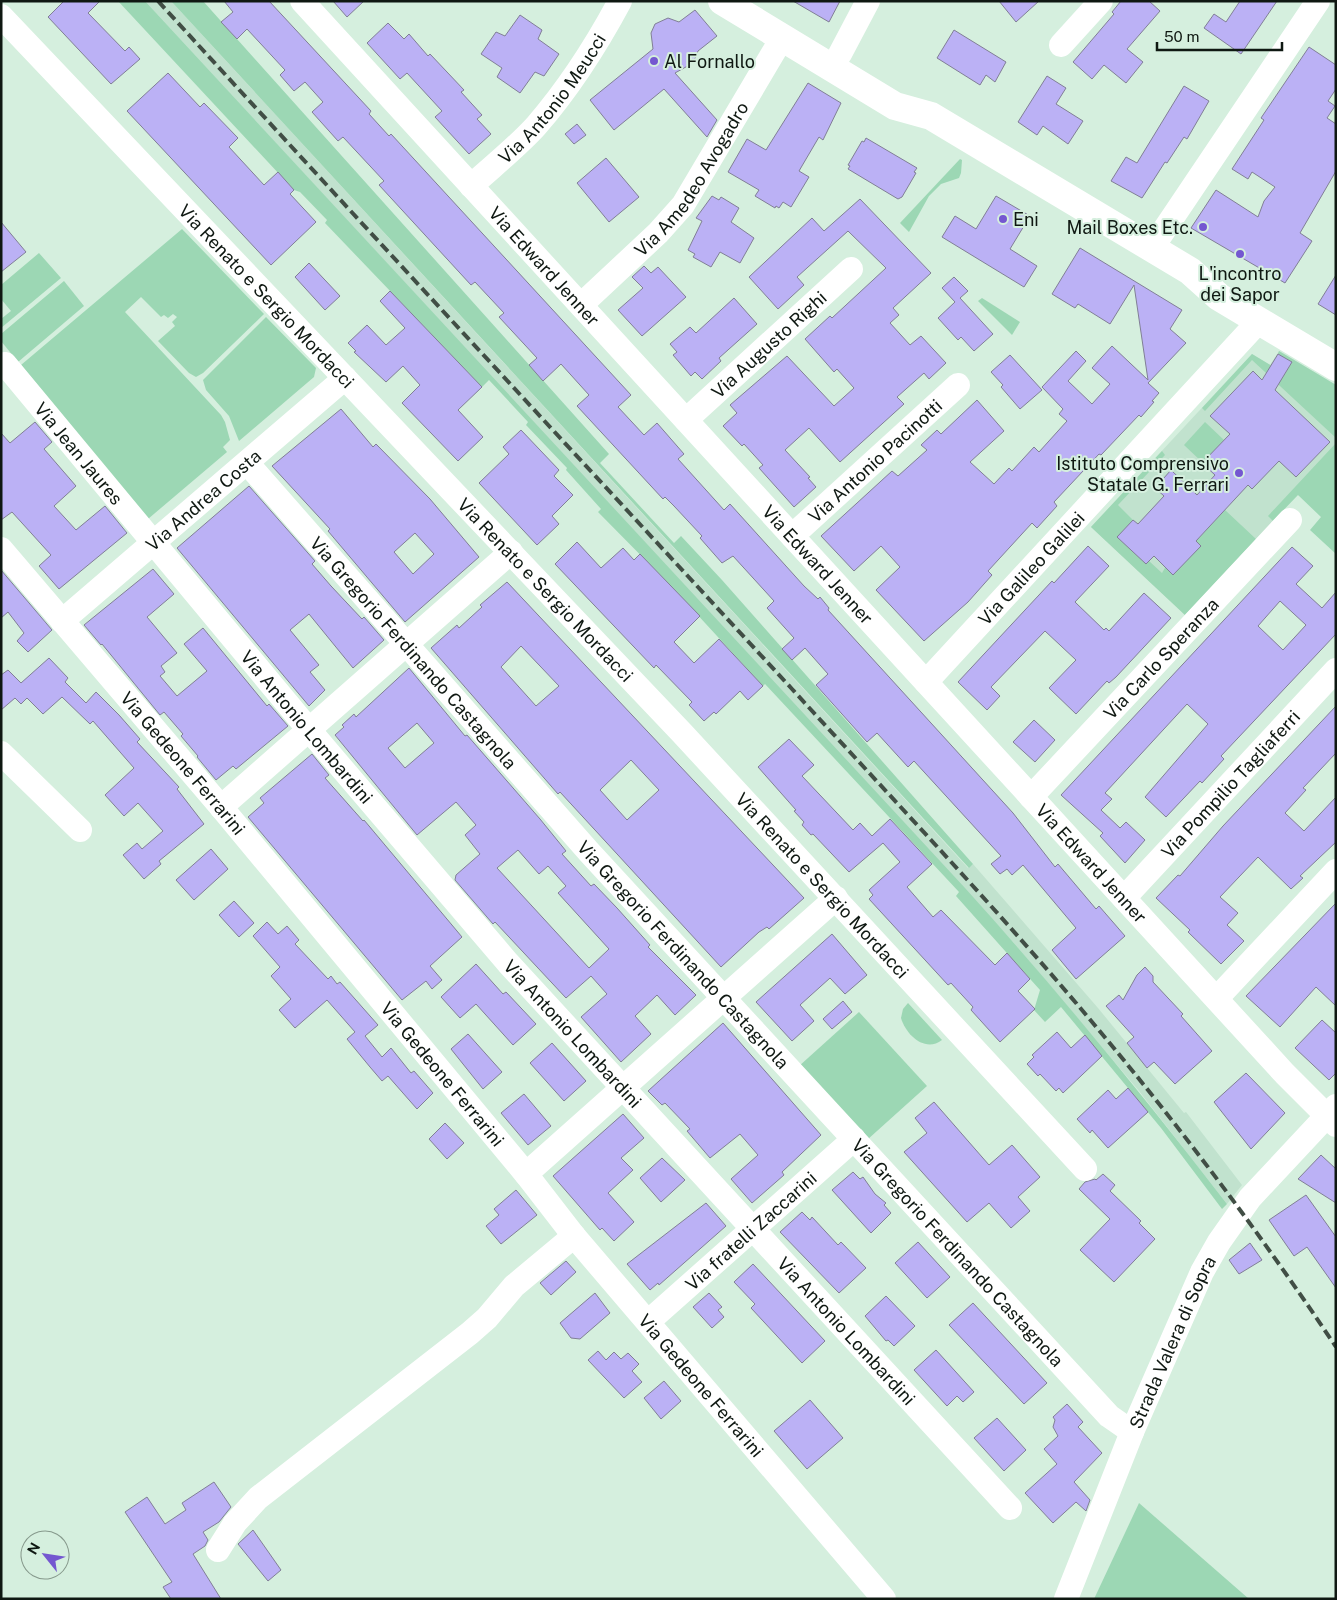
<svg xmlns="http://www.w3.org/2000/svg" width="1337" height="1600" font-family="'Public Sans',sans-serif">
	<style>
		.built { fill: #c1e2ce }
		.green { fill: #9cd7b4 }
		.building { fill: #bbb1f5; stroke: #817f96; fill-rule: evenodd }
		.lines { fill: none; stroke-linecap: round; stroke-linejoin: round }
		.minor { stroke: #fff; stroke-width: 24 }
		.major { stroke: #fff; stroke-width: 28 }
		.rail { stroke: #414e45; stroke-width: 4; stroke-dasharray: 10 5; stroke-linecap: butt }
		.poi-dot { fill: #7457d0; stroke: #d5efde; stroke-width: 2 }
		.labels { text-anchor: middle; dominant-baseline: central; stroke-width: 4; stroke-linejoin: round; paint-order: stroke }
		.poi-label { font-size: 18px; fill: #0f1812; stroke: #d5efde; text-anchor: start }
		.street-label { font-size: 18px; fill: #0f1812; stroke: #d5efde }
	</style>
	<rect width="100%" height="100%" fill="#d5efde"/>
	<!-- built -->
	<g class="built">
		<path d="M145,1H171L968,868L973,864L1098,1008L1184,1113L1186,1112L1242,1185L1227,1204L1139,1091L1013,942Z"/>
		<path d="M1279,351L1336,385V502L1297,495L1185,615L1091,527L1252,354L1270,365Z"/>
	</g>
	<!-- green -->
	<g class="green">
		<path d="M118,1H145L965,888C1057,990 1143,1095 1227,1204L1222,1209L1161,1128L1061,1007L1045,1022L1034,1010L1040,990L956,896L959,892L765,684L763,686L671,586L598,512L601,509L566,470L567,468L526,425L528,422L489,380L482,387L325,223L327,220L300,192L294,190Z"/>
		<path d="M171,1H203L609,454L600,463L674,543L681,536L722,580L973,864L969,868Z"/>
		<path d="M960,159L962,160L961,173L959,178L941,184L929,196L909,232L900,223Z"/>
		<path d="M182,229L264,314L203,373L196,377L189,373L158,341L175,326L172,322L177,317L173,314L168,318L164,315L161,317L141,297L125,312L221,415L225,422L230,440L223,447L227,452L148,519L21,365Z"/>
		<path d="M39,253L61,278L1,328V319L11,311L1,299V285Z"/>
		<path d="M64,281L84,306L18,362L1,341V334Z"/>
		<path d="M982,298L1020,322L1012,335L978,301Z"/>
		<path d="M266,317L316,368L314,377L239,441L229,416L206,390L203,380Z"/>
		<path d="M1279,351L1336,385V438L1252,360L1205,411L1202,408L1252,354L1285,374L1292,362L1278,354Z"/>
		<path d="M1205,422L1224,440L1203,463L1184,445Z"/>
		<path d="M1336,443V554L1310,530L1321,517L1298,495L1273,521L1268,516Z"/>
		<path d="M1162,451L1165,455L1118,505L1133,520L1118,537L1146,564L1149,561L1162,573L1186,532L1199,538L1225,510L1256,539L1185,615L1091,527Z"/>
		<path d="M908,1003L942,1040C925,1053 906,1035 901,1018L903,1009Z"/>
		<path d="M859,1012L927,1086L867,1140L798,1067Z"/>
		<path d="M1139,1503L1249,1599H1094Z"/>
	</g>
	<!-- building -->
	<g class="building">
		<path d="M64,1H100L88,13L125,51L129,47L140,59L111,84L48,17Z"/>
		<path d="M224,1H269L371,111L369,114L389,136L391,134L631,395L618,407L644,435L657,423L684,454L678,459L724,510L730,504L804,586L818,599L820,597L829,608L828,610L1013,813L1055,867L1058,864L1096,909L1099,906L1125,936L1076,979L1052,950L1076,928L1023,865L1012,875L1007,869L1000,874L991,864L1001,856L914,761L908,767L877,733L867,742L816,685L828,674L805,648L792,660L782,649L794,638L767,608L774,601L733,556L722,563L700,538L702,536L674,506L665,497L663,499L577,406L589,395L561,364L543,381L529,365L537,358L499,317L504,313L475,282L471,285L379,185L384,181L343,137L338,141L312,112L323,102L305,82L294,91L280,75L285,70L247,29L237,39L221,22L233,12Z"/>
		<path d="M333,1H364L347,17Z"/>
		<path d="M793,1H840L829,22Z"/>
		<path d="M999,1H1039L1016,22Z"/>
		<path d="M1121,1H1149L1160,11L1127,49L1143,62L1126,83L1104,65L1092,79L1073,62L1114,14L1112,12Z"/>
		<path d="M1240,1H1277L1241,54L1204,28L1214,14L1226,22Z"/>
		<path d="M695,10L717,36L698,51L693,63L675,73L717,120L707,137L664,89L614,130L590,100L653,49L651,33L655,24L668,18L679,22Z"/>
		<path d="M520,15L542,30L538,39L559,54L544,76L535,72L520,93L497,77L502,68L481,54L496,32L505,36Z"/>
		<path d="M388,23L404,39L409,34L428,56L430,54L464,90L461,92L482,115L477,119L491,134L469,154L435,117L442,111L407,73L400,79L367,43Z"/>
		<path d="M954,30L1006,62L995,82L986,75L980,85L937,58Z"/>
		<path d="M1309,47L1336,65V89L1328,101L1335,106L1327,118L1336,124V171L1300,233L1312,241L1285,283L1191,228L1216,190L1258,217L1264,201L1275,187L1252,172L1248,179L1232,169L1264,120L1261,118Z"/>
		<path d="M168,73L200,107L204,103L238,138L229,147L264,185L278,172L294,190L290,194L316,222L271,265L127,111Z"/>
		<path d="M1047,76L1066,88L1056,104L1083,121L1068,144L1043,126L1037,135L1018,122Z"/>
		<path d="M808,83L841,103L823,140L819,137L799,171L809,177L791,207L783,202L779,208L776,206L775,208L755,196L759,190L728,172L747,139L766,150Z"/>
		<path d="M1184,86L1209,101L1187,139L1184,137L1167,163L1165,162L1142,198L1111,181L1126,157L1137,163Z"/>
		<path d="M577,124L586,135L574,144L565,134Z"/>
		<path d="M866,138L917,168L914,172L916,173L902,197L898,199L848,169L850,166L848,165L862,141L864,142Z"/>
		<path d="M606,158L639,197L609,222L577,183Z"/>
		<path d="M712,196L719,200L721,197L739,208L731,222L754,238L740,263L720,252L711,267L693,257L695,254L688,250L702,221L696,218Z"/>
		<path d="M996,196L1030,216L1010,249L1037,266L1024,287L942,237L955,216L976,229Z"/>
		<path d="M860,199L931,273L893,308L899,315L890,323L910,345L921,336L946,363L929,379L924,373L897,397L904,404L840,462L809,428L785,450L810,477L808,478L816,487L794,507L759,468L763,465L744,444L742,446L723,426L737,413L730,405L787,356L834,406L854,388L837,369L834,372L805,339L830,316L832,318L886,268L848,231L797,277L804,285L778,309L749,277L812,218L824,231Z"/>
		<path d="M1,222L26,252L1,272Z"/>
		<path d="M1080,248L1182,310L1170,329L1186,343L1148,383L1159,393L1152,401L1154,402L1141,417L1139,415L1101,455L1099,454L1054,502L1057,506L1037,528L1032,523L988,571L992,575L968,602L924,641L876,590L900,567L881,546L854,571L821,536L892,471L898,476L927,450L921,445L937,430L941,434L977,400L1004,431L970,462L994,484L1009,468L1012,471L1034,447L1039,452L1067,421L1059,414L1063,409L1042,387L1076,351L1086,361L1068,381L1092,404L1110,384L1092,368L1112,346L1148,380L1134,285L1110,324L1078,304L1075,308L1052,294Z"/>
		<path d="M309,263L340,296L325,310L295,277Z"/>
		<path d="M644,266L651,273L658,267L686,297L642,336L618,310L643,288L632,277Z"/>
		<path d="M1336,275V315L1318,304Z"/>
		<path d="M954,277L968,291L960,298L993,334L974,351L961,337L958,340L938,318L955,302L942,288Z"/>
		<path d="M390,291L482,387L458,410L483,437L458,461L402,403L420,385L403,366L386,382L354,352L356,351L348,343L367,325L386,345L405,328L380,301Z"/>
		<path d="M734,298L757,324L719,358L721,361L702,379L695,372L691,376L673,355L677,352L670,344L690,327L696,333Z"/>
		<path d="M1278,354L1292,362L1275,390L1330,442L1296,477L1279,461L1252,489L1248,485L1196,541L1201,546L1173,575L1154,556L1146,564L1117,537L1133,520L1138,524L1164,496L1155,488L1171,470L1197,495L1215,475L1202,463L1230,434L1210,416L1253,371L1262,380Z"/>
		<path d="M1010,355L1042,390L1020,409L1001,387L1003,385L991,372Z"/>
		<path d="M341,409L373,447L376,444L430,499L479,557L405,622L328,531L330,529L272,466ZM415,533L434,554L413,574L394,552Z"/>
		<path d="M35,422L52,442L44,449L76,486L54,506L76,530L105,506L127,533L59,589L39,566L51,555L12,512L1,520V433L10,443Z"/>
		<path d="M521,430L559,470L554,476L573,495L552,516L559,524L537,545L479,483L509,454L503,447Z"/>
		<path d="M249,486L315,561L312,564L331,586L362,619L364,617L384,640L353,668L309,614L290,630L319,665L310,672L325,690L309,706L177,548Z"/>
		<path d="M577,542L601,568L623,548L634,560L640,554L700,616L674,642L694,663L719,639L763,686L748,700L740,691L716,714L714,712L704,721L689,705L692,702L656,665L654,668L555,564Z"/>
		<path d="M1088,546L1109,566L1075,602L1104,630L1106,628L1109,631L1144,593L1171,618L1116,677L1109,683L1107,681L1076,714L1049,688L1076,660L1045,631L991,687L1000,696L987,710L958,682L1052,581L1054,583Z"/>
		<path d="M1292,547L1313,566L1296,584L1322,608L1336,592V634L1221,756L1224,759L1202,783L1200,781L1166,817L1145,797L1208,724L1187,704L1105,793L1112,799L1101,810L1120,828L1126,822L1145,840L1125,863L1100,836L1103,833L1061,795ZM1280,601L1306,625L1283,650L1258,626Z"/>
		<path d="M153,569L174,594L147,617L177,653L161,666L165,672L160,676L177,696L207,671L184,644L203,628L267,706L269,704L288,726L236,769L233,766L216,780L197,757L198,756L181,736L183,734L164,712L160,715L102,644L101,645L84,625Z"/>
		<path d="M1,570L52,630L28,652L17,641L24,633L8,612L1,618Z"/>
		<path d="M507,582L804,898L769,929L767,927L759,932L721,967L560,792L558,794L431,648L457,625L459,628L482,607L480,605ZM521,646L559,686L536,706L501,667ZM631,760L659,790L627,820L600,790Z"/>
		<path d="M49,658L68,678L65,682L86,703L96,692L119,715L140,739L137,742L179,787L177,789L204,824L159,861L161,864L144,879L123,855L137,843L142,849L163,831L138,803L124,816L105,795L134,768L93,721L90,724L62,697L43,714L27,698L21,704L15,698L1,710V675L8,670L21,683Z"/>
		<path d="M409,668L465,736L467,735L540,819L566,851L562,854L591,886L594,884L617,908L650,945L648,947L696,995L675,1015L657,995L635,1016L651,1034L621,1062L581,1017L607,994L591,976L566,998L495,922L493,924L455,880L456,875L480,854L465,835L476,825L456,802L417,835L335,735L344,727L342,725L354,714L356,717ZM417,723L434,743L405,768L388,748ZM518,850L539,874L548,866L566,886L558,893L609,949L589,968L497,868Z"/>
		<path d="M1336,706V753L1303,788L1306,790L1285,813L1304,831L1336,797V842L1300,876L1303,878L1291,889L1258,857L1220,897L1238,913L1227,925L1244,941L1221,964L1188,932L1190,930L1156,898L1178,875L1180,876L1223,826Z"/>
		<path d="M1034,720L1055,740L1035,762L1013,742Z"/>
		<path d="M789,739L814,765L802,776L853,830L860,823L872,836L890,819L932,864L907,887L933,917L941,910L995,965L1007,953L1030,979L1018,991L1035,1009L1000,1042L971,1010L973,1007L951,983L948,985L869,899L873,895L869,890L900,862L883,843L849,872L813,834L811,835L802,825L804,822L794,811L796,810L758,767Z"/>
		<path d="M312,754L329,775L325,778L363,821L364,820L462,937L430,966L442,980L432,989L426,981L402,1000L248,817L264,803L260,798Z"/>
		<path d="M211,849L228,869L194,900L176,880Z"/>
		<path d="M234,901L254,923L239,937L219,915Z"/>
		<path d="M1336,903V1006L1316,987L1280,1027L1246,996Z"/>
		<path d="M267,922L278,934L287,926L299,940L295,944L328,979L331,976L337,984L340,982L378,1025L365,1036L382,1057L391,1048L411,1073L414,1071L433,1093L417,1109L388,1076L382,1081L370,1067L347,1039L355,1032L327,1000L295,1028L279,1010L291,999L271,976L280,967L253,936Z"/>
		<path d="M832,934L867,975L845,994L830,978L800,1005L814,1021L792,1041L756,1002Z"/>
		<path d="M476,964L503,994L506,992L536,1024L513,1045L476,1004L460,1018L441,997Z"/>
		<path d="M1145,967L1153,976V982L1183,1014L1181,1016L1212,1051L1175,1084L1154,1062L1147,1068L1127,1043L1134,1037L1106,1006L1119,995L1123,1000L1137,975Z"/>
		<path d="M843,1001L852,1012L832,1029L823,1019Z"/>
		<path d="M1322,1020L1336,1033V1073L1329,1080L1295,1048Z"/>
		<path d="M723,1023L821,1135L782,1172L784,1175L752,1203L731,1179L758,1155L740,1134L710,1158L687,1131L690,1129L665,1103L662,1105L648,1091Z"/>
		<path d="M1057,1032L1071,1048L1085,1035L1102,1056L1063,1093L1059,1088L1056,1091L1040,1074L1038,1076L1027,1064L1034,1057L1032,1055Z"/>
		<path d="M468,1034L502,1072L483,1089L451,1049Z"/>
		<path d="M552,1043L586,1081L564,1101L530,1063Z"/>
		<path d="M1246,1073L1285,1113L1251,1149L1214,1102Z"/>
		<path d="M1128,1088L1148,1112L1108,1148L1092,1130L1090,1133L1077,1119L1108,1090L1116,1099Z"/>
		<path d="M524,1094L551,1126L528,1145L501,1113Z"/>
		<path d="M934,1102L989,1165L1012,1145L1040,1177L1018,1197L1030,1211L1011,1228L989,1203L967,1222L904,1152L927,1133L915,1118Z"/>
		<path d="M623,1114L644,1138L621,1158L633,1170L608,1193L634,1222L614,1241L602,1228L600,1230L553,1176Z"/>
		<path d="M445,1123L464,1143L447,1159L429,1139Z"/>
		<path d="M1321,1155L1336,1169V1203L1298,1179Z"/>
		<path d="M662,1158L685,1180L661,1202L640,1178Z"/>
		<path d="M853,1172L860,1179L863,1177L875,1194L886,1203L884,1205L891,1213L871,1233L832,1190Z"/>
		<path d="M1103,1174L1115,1185L1110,1191L1141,1221L1139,1223L1155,1239L1114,1282L1080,1250L1110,1219L1079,1189L1085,1182L1095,1179L1096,1180Z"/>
		<path d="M516,1190L537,1215L501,1244L486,1226L499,1215L494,1209Z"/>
		<path d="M1306,1195L1336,1237V1288L1307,1247L1294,1256L1269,1220Z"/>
		<path d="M706,1203L726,1226L659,1285L658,1283L650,1290L627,1264Z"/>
		<path d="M802,1212L810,1220L812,1217L838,1245L841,1242L866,1268L839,1293L780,1232Z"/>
		<path d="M918,1242L950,1277L927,1298L895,1263Z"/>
		<path d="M1250,1243L1262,1260L1239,1274L1229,1260Z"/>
		<path d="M566,1261L576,1272L551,1295L540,1283Z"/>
		<path d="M753,1264L825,1341L802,1363L751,1308L755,1304L734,1282Z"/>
		<path d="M595,1293L610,1313L580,1339L571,1338L560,1323Z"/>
		<path d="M709,1293L722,1307L718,1310L724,1317L712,1328L693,1307Z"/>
		<path d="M886,1296L915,1326L894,1346L888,1340L886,1341L865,1316Z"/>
		<path d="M973,1303L1047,1383L1024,1404L949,1325Z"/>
		<path d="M936,1350L974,1392L963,1402L957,1396L947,1406L914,1370Z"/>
		<path d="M598,1351L606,1360L614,1352L621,1359L628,1353L639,1364L632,1371L642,1382L624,1398L588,1360Z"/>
		<path d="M664,1381L681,1401L661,1419L644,1398Z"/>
		<path d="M810,1400L843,1438L807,1469L774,1431Z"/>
		<path d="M1067,1404L1083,1422L1078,1427L1102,1453L1074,1482L1090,1500L1086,1511L1076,1502L1053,1523L1025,1493L1057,1464L1044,1449L1058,1436L1053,1427L1055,1420L1053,1417Z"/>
		<path d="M997,1418L1026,1450L1004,1471L974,1438Z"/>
		<path d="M214,1482L231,1507L219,1522L203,1532L208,1540L205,1546L193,1554L221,1599H171L163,1587L172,1582L125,1512L147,1497L165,1524L186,1510L182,1503Z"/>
		<path d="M253,1530L281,1570L268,1581L238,1544Z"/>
	</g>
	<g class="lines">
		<!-- minor -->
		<g class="minor">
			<path id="s1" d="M302,1L1285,1074L1336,1125"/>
			<path id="s2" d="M1,16L682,733L1085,1169"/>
			<path d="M1061,45L1101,1"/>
			<path d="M840,54L868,1"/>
			<path id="s3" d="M471,186C493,166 517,147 536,126C568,89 597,44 620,1"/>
			<path d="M1152,248L1318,1"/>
			<path id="s4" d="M581,305L658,233L683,205L782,38"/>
			<path id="s5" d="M5,364L310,731L508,963L1010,1508"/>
			<path id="s6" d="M686,420L851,269"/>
			<path id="s7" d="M248,464L589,852L1109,1416L1132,1432"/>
			<path id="s8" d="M792,536L958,385"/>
			<path id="s9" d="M1,549L221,807L526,1174L574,1236L884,1599"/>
			<path id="s10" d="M62,621L345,378"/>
			<path id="s11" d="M926,682L1259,321"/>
			<path d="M1,753L80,830"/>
			<path id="s12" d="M1031,797L1290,520"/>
			<path d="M221,807L511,552"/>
			<path id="s13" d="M1124,898L1336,670"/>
			<path d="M1217,998L1336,871"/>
			<path d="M526,1174L836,898"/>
			<path id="s14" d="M649,1321L854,1139"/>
			<path d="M218,1550L235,1523L258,1498L470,1333L487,1318L514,1286L574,1236"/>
			<path id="s15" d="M1066,1599L1132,1432L1202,1272L1219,1242L1250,1198L1336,1106"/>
		</g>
		<!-- major -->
		<path class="major" d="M722,1L895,106L931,116L1190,271L1219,297L1336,367"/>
		<!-- rail -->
		<path class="rail" d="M158,1C368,231 581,460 792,689C887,793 984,895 1076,1003C1169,1112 1256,1227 1336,1347"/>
	</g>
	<!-- markers -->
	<g class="poi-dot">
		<circle cx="654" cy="61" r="5"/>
		<circle cx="1003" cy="219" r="5"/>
		<circle cx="1203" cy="227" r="5"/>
		<circle cx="1240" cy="254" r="5"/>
		<circle cx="1239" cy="473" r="5"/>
	</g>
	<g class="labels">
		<!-- poi labels -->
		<g class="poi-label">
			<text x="664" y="61">Al Fornallo</text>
			<text x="1013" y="219">Eni</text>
			<text x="1193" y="227" text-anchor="end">Mail Boxes Etc.</text>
			<text x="1240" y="273" text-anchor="middle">L'incontro<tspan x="1240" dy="21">dei Sapor</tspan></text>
			<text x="1229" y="463" text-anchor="end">Istituto Comprensivo<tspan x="1229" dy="21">Statale G. Ferrari</tspan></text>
		</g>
		<!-- street labels -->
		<g class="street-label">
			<text stroke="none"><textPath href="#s3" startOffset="120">Via Antonio Meucci</textPath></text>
			<text stroke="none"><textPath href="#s4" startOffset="169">Via Amedeo Avogadro</textPath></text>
			<text stroke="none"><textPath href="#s1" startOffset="359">Via Edward Jenner</textPath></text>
			<text stroke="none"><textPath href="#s2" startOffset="386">Via Renato e Sergio Mordacci</textPath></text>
			<text stroke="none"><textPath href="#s6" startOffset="112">Via Augusto Righi</textPath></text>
			<text stroke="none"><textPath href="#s5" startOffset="116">Via Jean Jaures</textPath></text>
			<text stroke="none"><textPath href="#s8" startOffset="112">Via Antonio Pacinotti</textPath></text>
			<text stroke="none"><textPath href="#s10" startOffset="186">Via Andrea Costa</textPath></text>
			<text stroke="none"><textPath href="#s1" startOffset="764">Via Edward Jenner</textPath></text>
			<text stroke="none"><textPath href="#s11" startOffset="155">Via Galileo Galilei</textPath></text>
			<text stroke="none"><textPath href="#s2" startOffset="791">Via Renato e Sergio Mordacci</textPath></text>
			<text stroke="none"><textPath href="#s7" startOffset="251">Via Gregorio Ferdinando Castagnola</textPath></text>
			<text stroke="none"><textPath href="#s12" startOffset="190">Via Carlo Speranza</textPath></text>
			<text stroke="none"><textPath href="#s5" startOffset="472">Via Antonio Lombardini</textPath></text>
			<text stroke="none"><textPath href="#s9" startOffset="281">Via Gedeone Ferrarini</textPath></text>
			<text stroke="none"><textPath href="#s13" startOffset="156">Via Pompilio Tagliaferri</textPath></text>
			<text stroke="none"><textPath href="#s1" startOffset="1169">Via Edward Jenner</textPath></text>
			<text stroke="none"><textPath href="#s2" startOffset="1196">Via Renato e Sergio Mordacci</textPath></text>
			<text stroke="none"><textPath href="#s7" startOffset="656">Via Gregorio Ferdinando Castagnola</textPath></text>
			<text stroke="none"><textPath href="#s5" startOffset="878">Via Antonio Lombardini</textPath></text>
			<text stroke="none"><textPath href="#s9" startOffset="686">Via Gedeone Ferrarini</textPath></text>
			<text stroke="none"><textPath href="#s14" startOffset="136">Via fratelli Zaccarini</textPath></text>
			<text stroke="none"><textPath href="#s7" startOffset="1061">Via Gregorio Ferdinando Castagnola</textPath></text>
			<text stroke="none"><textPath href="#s5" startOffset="1282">Via Antonio Lombardini</textPath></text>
			<text stroke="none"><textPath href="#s15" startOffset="278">Strada Valera di Sopra</textPath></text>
			<text stroke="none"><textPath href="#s9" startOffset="1091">Via Gedeone Ferrarini</textPath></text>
		</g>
	</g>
	<!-- border -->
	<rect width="1337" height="1600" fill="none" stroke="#0f1812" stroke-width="5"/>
	<!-- north arrow -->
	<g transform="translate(45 1555) rotate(300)"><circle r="24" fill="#d5efde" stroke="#86998c"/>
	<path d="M0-4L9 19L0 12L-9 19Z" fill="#7457d0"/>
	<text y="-8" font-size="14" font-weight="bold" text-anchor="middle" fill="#0f1812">N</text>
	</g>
	<!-- scale -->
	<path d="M1157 42v8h125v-8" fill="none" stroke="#0f1812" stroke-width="2.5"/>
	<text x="1164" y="42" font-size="15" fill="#0f1812" stroke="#d5efde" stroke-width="4" paint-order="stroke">50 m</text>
</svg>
